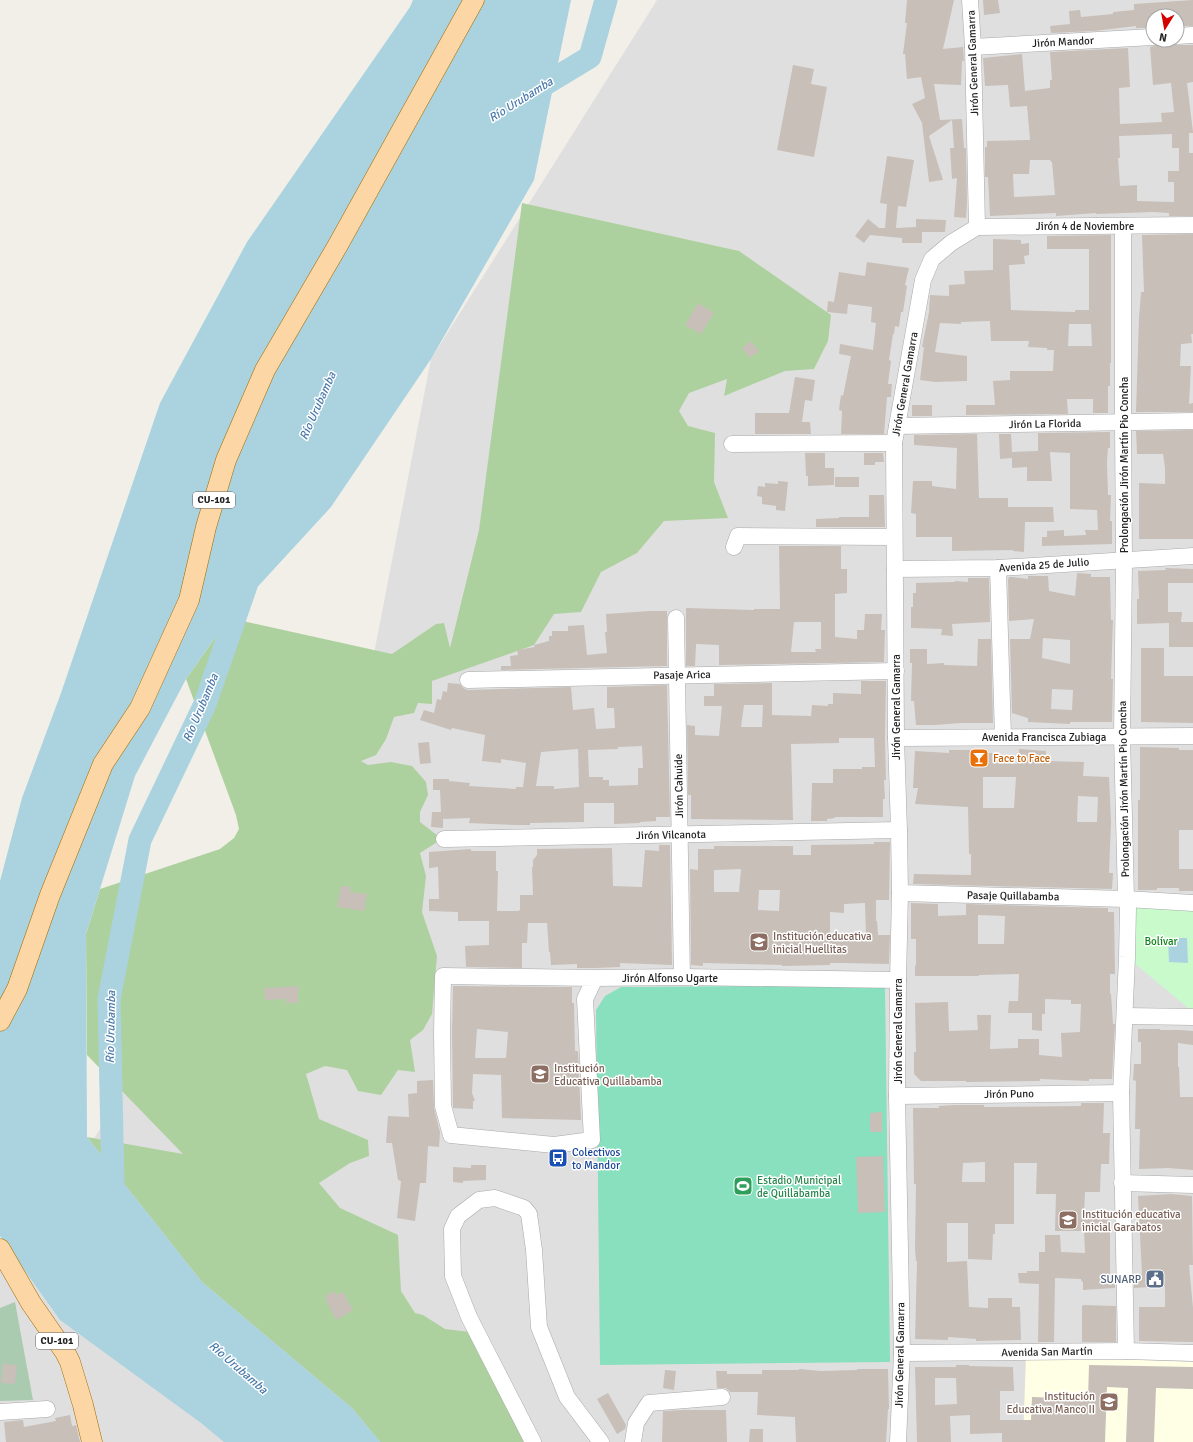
<svg xmlns="http://www.w3.org/2000/svg" width="1193" height="1442" font-family="Signika,sans-serif">
	<style>
		.residential { fill: #e0dfdf; fill-rule: evenodd }
		.education { fill: #ffffe5 }
		.forest { fill: #add19e }
		.cemetery { fill: #aacbaf }
		.park { fill: #c8facc }
		.pitch { fill: #88e0be }
		.water { fill: #aad3df }
		.lines { fill: none; stroke-linecap: round; stroke-linejoin: round }
		.river { stroke: #aad3df; stroke-width: 23 }
		.building { fill: #c7bfb8; fill-rule: evenodd }
		.minor-casing { stroke: #a9a9a9; stroke-width: 17 }
		.major-casing { stroke: #a06b00; stroke-width: 21 }
		.minor { stroke: #fff; stroke-width: 16 }
		.major { stroke: #fcd6a4; stroke-width: 20 }
		.labels { text-anchor: middle; dominant-baseline: central; stroke-width: 3; stroke-linejoin: round; paint-order: stroke }
		.shield { fill: #fff; stroke: #646464; stroke-width: 1 }
		.shield-label { font-size: 10px; font-weight: bold; fill: #222 }
		.street-label { font-size: 11px; fill: #222; stroke: #fff }
		.food-label { font-size: 11px; fill: #c56008; stroke: #fff; text-anchor: start }
		.education-label { font-size: 11px; fill: #785e54; stroke: #fff; text-anchor: start }
		.park-label { font-size: 11px; fill: #0c8416; stroke: #fff }
		.transit-label { font-size: 11px; fill: #164399; stroke: #fff; text-anchor: start }
		.leisure-label { font-size: 11px; fill: #27864d; stroke: #fff; text-anchor: start }
		.service-label { font-size: 11px; fill: #4e5e75; stroke: #fff; text-anchor: end }
		.water-label { font-size: 12px; font-style: italic; fill: #4a7aab; stroke: #fff }
	</style>
	<rect width="100%" height="100%" fill="#f2efe9"/>
	<!-- residential -->
	<path class="residential" d="M657,0H1193V1442H0V1260L22,1250L360,726L431,359ZM1153,16H1177V40H1153Z"/>
	<!-- education -->
	<path class="education" d="M1026,1356L1193,1362V1442H1023Z"/>
	<!-- forest -->
	<path class="forest" d="M522,203L739,251L831,315L828,341L814,369L785,371L724,396L727,379L689,393L679,411L688,426L715,433L714,482L728,518L664,521L637,553L601,572L581,612L554,614L534,645L432,681V704L418,703L414,713L394,717L386,739L376,755L361,761L368,765L391,762L412,766L426,782L428,795L420,812V822L442,839L420,853L426,876L422,912L437,956L432,1014L423,1030L410,1040L415,1072L398,1070L381,1095L358,1091L347,1070L325,1066L306,1074L319,1119L368,1140L369,1156L350,1163L319,1183L340,1208L398,1235L401,1291L415,1313L423,1315L445,1329L478,1333L533,1442H380L353,1409L202,1282L87,1137L183,1154L87,1055L86,934L100,889L220,849L234,838L239,829L236,815L186,679L229,618L392,654L436,624L444,623L450,648L479,530Z"/>
	<!-- cemetery -->
	<path class="cemetery" d="M15,1302L33,1400L0,1401V1308Z"/>
	<!-- park -->
	<path class="park" d="M1128,908L1193,909V1012L1127,957Z"/>
	<!-- pitch -->
	<path class="pitch" d="M885,985L890,1362L600,1365L596,1010L605,996L621,987Z"/>
	<!-- water -->
	<g class="water">
		<path d="M413,0H571L534,180L431,359L331,507L229,618L186,679L135,776L86,934L87,1137L202,1282L353,1409L380,1442H224L201,1423L60,1320L0,1236V881L22,798L61,693L160,403L247,242L410,7Z"/>
		<path d="M1168,938H1187L1188,963L1169,962Z"/>
	</g>
	<g class="lines">
		<!-- river -->
		<g class="river">
			<path d="M527,95L590,57L606,0"/>
			<path d="M118,1199L113,1184L109,999L140,840L205,704L249,577"/>
		</g>
	</g>
	<!-- building -->
	<g class="building">
		<path d="M907,0H954L943,49L963,47L964,61H962L961,85L934,84L940,120L962,119L964,148H966L967,204L966,218L954,217L957,178L952,179L950,148H954L952,120L929,136L943,180L929,182L922,123L912,104L925,98L921,77L907,79L905,54H903L907,23H905Z"/>
		<path d="M983,0H998L1000,13L984,15Z"/>
		<path d="M1193,0V26H1177V16H1153V28H1136V26L1094,31L1051,33L1050,26L1070,24L1069,11L1080,10L1081,17L1113,14V12L1134,10V4Z"/>
		<path d="M1170,42L1177,45H1193V82L1187,83L1193,132V133H1189V153H1193V216H1169V213L1153,212L1096,214V213L1056,216V213L990,216L988,177H985V147H987V141L1030,140L1027,106L1010,107L1008,85L985,86L983,58L1022,54L1025,91L1050,88V80H1052L1050,52L1128,48L1130,87L1119,88L1120,124L1162,122L1161,113L1174,112L1171,83L1153,85L1150,47L1154,46L1160,43ZM1172,134V148H1179V171H1168V182H1174V202L1137,201V185L1120,186L1118,158H1120L1119,136ZM1030,160H1050L1051,162H1052L1055,195L1014,197L1013,174H1029Z"/>
		<path d="M793,65L814,69L811,84L827,87L814,157L777,150Z"/>
		<path d="M887,156L914,160L906,207L898,206L896,228L916,227V219L946,220L945,232H922V243H902V238L870,235L864,243L855,236L868,219L879,228H885L887,204L880,203Z"/>
		<path d="M1193,234V334H1191L1192,343L1181,344L1180,366H1191L1189,404L1193,403V412H1136L1139,318L1141,292H1144L1142,235Z"/>
		<path d="M1111,235V363H1110V386H1108V413H1093V399H1067L1068,414L966,415V405H995L993,381L1010,380V371H1053L1054,350H1047V348L1028,347L1029,341H991L990,321L961,322V324L940,323L935,352L967,356V381L935,382L920,380L924,347H922L929,312L930,295L949,296V285L965,284L964,271L993,270V239L1021,240V244L1029,243V255L1024,256L1025,264L1009,265L1011,310L1075,312V310H1089V249H1047V236ZM1069,324H1091L1092,346H1068Z"/>
		<path d="M867,262L909,268L905,285L907,286L903,312H901L899,327L895,326L894,334H893L889,360L891,361L888,384H892L891,397H887L884,434H841L842,411L839,410L841,395L843,396L851,356L839,354L840,344L873,350L876,323L871,322L872,307L848,304L847,314L827,312L828,301L834,302L839,272L865,276Z"/>
		<path d="M698,303L714,313L701,334L685,325Z"/>
		<path d="M751,341L759,351L750,358L742,348Z"/>
		<path d="M795,377L815,380L812,401L805,400L802,422H810L811,434H755V413H789Z"/>
		<rect x="912" y="405" width="20" height="11"/>
		<path d="M1193,430V539H1139V483L1165,484V468L1163,454H1137L1136,431Z"/>
		<path d="M1110,432V448H1108L1107,462L1108,495H1111L1110,521H1112V544L1042,546V537H1047V531L1064,530V536L1086,535L1085,530H1098L1097,510L1070,509V453L1050,452L1052,481H1027V467L1012,468V458L1000,459L999,434H1011L1012,452L1038,451V433Z"/>
		<path d="M977,434L979,498H1008V507H1053L1054,522H1025L1024,552L1013,551V550L952,551V537H916V514L911,513L913,481H932V486L956,489L957,448L914,445V435Z"/>
		<path d="M805,453H825V468H834V485L808,486V476H806Z"/>
		<path d="M864,453H883L884,462H875V465H864Z"/>
		<rect x="835" y="477" width="24" height="10"/>
		<path d="M778,481L788,482L785,511L776,510V506L762,504V497L757,496L758,486L765,487V483L778,484Z"/>
		<path d="M869,495H884L885,527H816V519L839,518V517H869Z"/>
		<path d="M779,546H841V569H847V593L835,594V637L857,639V630H864L865,614H882L881,630H885L884,662L719,665V645L696,644L695,666H686V608L754,610V609H780ZM794,622H821V649H815L816,652H791Z"/>
		<path d="M1165,568L1193,569V583H1168V612H1182L1181,622H1193V647H1169V623L1137,624V599H1139L1138,571L1166,570Z"/>
		<path d="M1077,573L1091,574V577H1110L1111,620H1113L1111,679H1113L1112,722H1070V724L1028,722V718L1012,713L1010,639H1030L1034,619L1009,621L1008,580L1009,577H1012L1028,579V576H1048L1049,591L1075,596ZM1043,638L1070,640V664L1042,658ZM1052,689L1073,690L1072,710L1051,709Z"/>
		<path d="M968,578H989L990,622L952,624L953,636L941,635L942,629L911,628V607H913V593H916V583L955,582V581L968,582Z"/>
		<path d="M650,611H667V666L501,670V666H511L510,656L518,655L517,650L535,647L534,645L549,641V636H552V631H568V626L584,625L587,655L607,653L605,632H607L606,614Z"/>
		<path d="M978,639H991L993,723H961L935,725H916L914,701H911L912,663H910V649H927V664L944,663V665L977,666Z"/>
		<path d="M1141,648H1164V676H1193V723L1141,722Z"/>
		<path d="M861,681H886L885,738L886,780H884L885,799H883V817H835V818L827,819V821H811L812,783H833V769H862V767H875L874,738H839V743L791,744L793,820L691,819V795H688L687,725L695,726V735L719,736L722,706H704V696H714V684L772,683V715L811,716L812,705L828,706V704H833V693L861,694ZM744,705H763L762,727H741Z"/>
		<path d="M448,683L460,684L463,688L468,690L571,687L573,710L594,708L596,729L615,728L614,708H607V687L667,685L670,817H656V821L640,822V823L614,824V803H584V822L530,823V825H514L469,823L470,818L443,819V828L431,827L432,812H441L440,790H433V779H449V781L470,783L469,786L516,789V787H523L526,763L501,759V763L482,761L485,735L452,728L451,730L420,720L424,710L434,713L437,699L441,700L443,691L447,692ZM642,746L643,768H638V785L609,786V780H603V777H589L588,750L618,749V747ZM578,749L579,787L554,789V786H536L541,752Z"/>
		<path d="M429,742L431,763L420,764L418,743Z"/>
		<path d="M1140,747L1179,748V750H1193V830H1179V869H1193V891H1179V888H1157V890H1138V800H1140Z"/>
		<path d="M1019,749L1046,751L1045,761L1084,762L1083,776L1109,777L1111,822L1109,873H1113L1112,889L913,884L914,874L971,875V854H969L968,807L915,804L918,788H913L915,751L949,753V750H970V753H993V763L1017,764V759H1019ZM983,777H1016L1014,808H983ZM1078,796L1098,797L1097,822H1077Z"/>
		<path d="M874,842H890L889,900H876V921H877L878,935H890L889,964L844,963H830V965L782,966V965L703,963V966L691,965L690,869L698,870V849H714V846H793V855H811V845L874,844ZM741,869L739,892H714V870ZM759,890H780L779,911L758,910ZM865,903L866,936L830,935V912L844,913V904Z"/>
		<path d="M659,845H670L672,965L620,963V967L595,968H577V964L551,965L550,952H549L547,923H528L527,943H522V968L466,967L465,946L489,945V921H458V912L429,911V899H439L438,867L429,868V852L471,849V851H496V871H498L497,911H518L520,910V895H533L532,867H533V860L537,855V849L612,848L613,886L642,887L645,850L659,851Z"/>
		<path d="M341,886L351,887L350,892L367,894L364,911L337,907Z"/>
		<path d="M911,903L938,904V916L966,915V904L1108,908V912H1114L1115,974H1110V994H1111L1113,1024H1115L1112,1079H1089V1081L1040,1079V1081L966,1082V1081H921L914,1074V1052H916L915,1003L948,1002L949,1031L978,1030L977,1015H991L990,1049L1018,1048V1039H1039V1055L1062,1057L1061,1033L1080,1032L1081,1004H1071V1000L1045,999V1014H1042V1031L1032,1030V1013H1008L1009,1001H1018L1019,974L979,975V976H915V966L916,965V939H911ZM978,915L1005,916L1004,944H978Z"/>
		<path d="M298,986V1003H286V999L265,1000L264,988Z"/>
		<path d="M453,986L572,987V1003H574L575,1051H578L581,1120L502,1118L501,1075L473,1074L472,1093L475,1101H473V1109L453,1108L452,1033ZM477,1029L508,1032L506,1058H475Z"/>
		<path d="M1138,1029H1160V1030H1181L1193,1031V1045L1178,1043V1067H1179L1180,1097H1193V1170L1168,1168L1139,1169L1140,1129H1135L1136,1081L1133,1080L1134,1064H1141V1042H1138Z"/>
		<path d="M433,1080L434,1108L440,1132L439,1147L428,1146L426,1183H420L415,1221L397,1218L401,1181L398,1180L392,1143H386L388,1116L409,1117L408,1094L417,1093V1081Z"/>
		<path d="M1081,1103H1104L1103,1133H1110L1109,1164H1101L1100,1192H1085L1084,1214L1110,1215V1277H1115V1288L1083,1290V1282H1082L1081,1279L1055,1278L1054,1342H1038L1039,1284L1019,1283L1018,1273H1027V1271H1039V1252H1045V1235H1060L1061,1252L1085,1253L1084,1231H1055L1056,1194H1036L1037,1163H1014V1224H995V1234H993L992,1260L968,1259V1223H947V1262L967,1261L969,1307L988,1308V1298H1012V1307H1020L1021,1340L976,1341V1339L948,1337V1340L915,1339L917,1261H916L915,1249L916,1184H914L913,1108H939V1106L955,1105H984V1107L1081,1106ZM985,1162V1182H962L963,1163Z"/>
		<path d="M882,1112V1132H870V1113Z"/>
		<path d="M883,1156L885,1212L858,1213L856,1157Z"/>
		<path d="M471,1165H486V1180L463,1181V1183L453,1182V1167L471,1168Z"/>
		<path d="M1171,1194L1192,1196L1193,1265H1189L1193,1308V1342L1139,1341V1307H1165V1286L1134,1288V1277H1136V1274H1142L1138,1196Z"/>
		<path d="M334,1291L336,1295L343,1292L353,1310L336,1320L326,1301L327,1300L325,1296Z"/>
		<path d="M1083,1305L1116,1306V1342H1082V1307Z"/>
		<path d="M3,1364L17,1365L15,1384L1,1383Z"/>
		<path d="M956,1365H969V1366L1013,1367L1014,1391H1000V1420H1031L1032,1397L1088,1399L1089,1365L1193,1367V1389L1156,1388L1154,1442H1126L1128,1388L1107,1387L1105,1442H1002V1433L970,1434V1415L950,1416L951,1442H917L915,1367H956ZM935,1378H956L957,1404L935,1405Z"/>
		<path d="M799,1369L821,1371L857,1370V1369H888L889,1409H888L886,1442H796L795,1417L757,1415L758,1392H730L726,1388H717L716,1371H727V1374H762V1370H799Z"/>
		<path d="M665,1370L676,1371L674,1390L663,1388Z"/>
		<path d="M608,1393L626,1425L625,1429L617,1434L597,1399Z"/>
		<path d="M685,1410H726L727,1442H662L663,1411Z"/>
		<path d="M70,1415L72,1426L76,1425L80,1442H6L4,1422L23,1420L24,1427L56,1421L55,1418Z"/>
		<path d="M750,1429H763V1442H749Z"/>
	</g>
	<g class="lines">
		<!-- minor casing -->
		<g class="minor-casing">
			<g id="minor">
				<path d="M1177,36L1193,35"/>
				<path d="M973,47L1153,37"/>
				<path d="M1123,226V423L1124,560L1122,736L1126,899L1128,908L1127,957L1121,1093L1126,1351"/>
				<path d="M977,227L1193,225"/>
				<path d="M897,426L1193,421"/>
				<path d="M732,444L894,443"/>
				<path d="M734,547L738,536L894,537"/>
				<path d="M998,568L1003,737"/>
				<path d="M895,569L998,568L1193,556"/>
				<path d="M676,618L682,977"/>
				<path d="M468,680L896,671"/>
				<path d="M896,738L1193,736"/>
				<path d="M444,839L899,830"/>
				<path d="M900,893L1126,899L1193,903"/>
				<path d="M595,978L585,999L592,1140L554,1145L451,1135L443,1106L442,1033L443,976L595,978L682,977L898,980"/>
				<path d="M1125,1016L1193,1017"/>
				<path d="M897,1096L1121,1093"/>
				<path d="M1122,1183L1193,1185"/>
				<path d="M902,1353L1126,1351L1193,1353"/>
				<path d="M0,1412L47,1409"/>
				<path d="M533,1442L469,1317L453,1276L452,1229L458,1216L479,1200L495,1198L524,1208L529,1214L534,1250L539,1327L567,1397L601,1442"/>
				<path d="M633,1442L636,1423L649,1403L722,1397"/>
				<path d="M898,1442L902,1353L897,1096L898,980L900,893L899,830L896,738L894,443L923,280L932,259L951,243L977,227L973,47L970,0"/>
			</g>
		</g>
		<!-- major casing -->
		<g class="major-casing">
			<g id="major">
				<path d="M0,1021L17,989L50,895L103,764L140,708L189,600L206,527L226,460L265,370L338,245L474,0"/>
				<path d="M0,1249L31,1303L65,1352L70,1362L83,1405L92,1442"/>
			</g>
		</g>
		<!-- minor -->
		<use href="#minor" class="minor"/>
		<!-- major -->
		<use href="#major" class="major"/>
	</g>
	<!-- icons -->
	<defs>
		<g id="bar-square" transform="scale(1)"><rect x="-9" y="-9" width="18" height="18" rx="4" fill="#e8710a" stroke="#fff"/><path d="M-6-5H6L.8 .8V4.5H3.5V6h-7V4.5H-.8V.8Z" fill="#fff"/></g>
		<g id="school-square" transform="scale(1)"><rect x="-9" y="-9" width="18" height="18" rx="4" fill="#8d6e63" stroke="#fff"/><path d="M0-5L7-2L0 1L-7-2ZM-4 1L0 2.5L4 1V4Q0 6-4 4Z" fill="#fff"/></g>
		<g id="bus-square" transform="scale(1)"><rect x="-9" y="-9" width="18" height="18" rx="4" fill="#1a4fb4" stroke="#fff"/><path d="M-5-6H5V4H4V6H2V4H-2V6H-4V4H-5ZM-3.5-4V0h7V-4ZM-3.5 1.2v1.5H-2V1.2ZM2 1.2v1.5H3.5V1.2Z" fill="#fff"/></g>
		<g id="stadium-square" transform="scale(1)"><rect x="-9" y="-9" width="18" height="18" rx="4" fill="#2e9e5b" stroke="#fff"/><path d="M0-5a6.5 5 0 1 0 0 10a6.5 5 0 1 0 0-10ZM-3.5-1.8h7v3.6h-7Z" fill="#fff"/></g>
		<g id="civic-square" transform="scale(1)"><rect x="-9" y="-9" width="18" height="18" rx="4" fill="#5c6f8a" stroke="#fff"/><path d="M-.6-6.5H3V-4.5H.6V-3L4-1V1h2V6H-6V1h2V-1L-.6-3ZM-1.2 2.5V6h2.4V2.5Z" fill="#fff"/></g>
	</defs>
	<g fill-rule="evenodd">
		<use href="#bar-square" x="979" y="758"/>
		<use href="#school-square" x="759" y="942"/>
		<use href="#school-square" x="540" y="1074"/>
		<use href="#bus-square" x="558" y="1158"/>
		<use href="#stadium-square" x="743" y="1186"/>
		<use href="#school-square" x="1068" y="1220"/>
		<use href="#civic-square" x="1155" y="1279"/>
		<use href="#school-square" x="1109" y="1402"/>
	</g>
	<g class="labels">
		<!-- shield labels -->
		<g class="shield">
			<rect x="193" y="492" width="42" height="16" rx="3"/>
			<rect x="36" y="1333" width="42" height="16" rx="3"/>
		</g>
		<g class="shield-label">
			<text x="214" y="500">CU-101</text>
			<text x="57" y="1341">CU-101</text>
		</g>
		<!-- street labels -->
		<g class="street-label">
			<text transform="translate(1063 42) rotate(-3)">Jirón Mandor</text>
			<text transform="translate(973 63) rotate(-92)">Jirón General Gamarra</text>
			<text x="1085" y="226">Jirón 4 de Noviembre</text>
			<text transform="translate(905 384) rotate(-80)">Jirón General Gamarra</text>
			<text transform="translate(1045 424) rotate(-1)">Jirón La Florida</text>
			<text transform="translate(1124 465) rotate(-90)">Prolongación Jirón Martín Pio Concha</text>
			<text transform="translate(1044 565) rotate(-4)">Avenida 25 de Julio</text>
			<text transform="translate(682 675) rotate(-1)">Pasaje Arica</text>
			<text transform="translate(896 707) rotate(-90)">Jirón General Gamarra</text>
			<text x="1044" y="737">Avenida Francisca Zubiaga</text>
			<text transform="translate(679 786) rotate(-91)">Jirón Cahuide</text>
			<text transform="translate(1124 789) rotate(-91)">Prolongación Jirón Martín Pio Concha</text>
			<text transform="translate(671 835) rotate(-1)">Jirón Vilcanota</text>
			<text transform="translate(1013 896) rotate(1)">Pasaje Quillabamba</text>
			<text x="670" y="978">Jirón Alfonso Ugarte</text>
			<text transform="translate(898 1031) rotate(-90)">Jirón General Gamarra</text>
			<text transform="translate(1009 1094) rotate(-1)">Jirón Puno</text>
			<text transform="translate(1047 1352) rotate(-1)">Avenida San Martín</text>
			<text transform="translate(900 1355) rotate(-89)">Jirón General Gamarra</text>
		</g>
		<!-- food labels -->
		<g class="food-label">
			<text x="993" y="758">Face to Face</text>
		</g>
		<!-- education labels -->
		<g class="education-label">
			<text x="773" y="936">Institución educativa<tspan x="773" dy="13">inicial Huellitas</tspan></text>
			<text x="554" y="1068">Institución<tspan x="554" dy="13">Educativa Quillabamba</tspan></text>
			<text x="1082" y="1214">Institución educativa<tspan x="1082" dy="13">inicial Garabatos</tspan></text>
			<text x="1095" y="1396" text-anchor="end">Institución<tspan x="1095" dy="13">Educativa Manco II</tspan></text>
		</g>
		<!-- park labels -->
		<g class="park-label">
			<text x="1161" y="941">Bolívar</text>
		</g>
		<!-- transit labels -->
		<g class="transit-label">
			<text x="572" y="1152">Colectivos<tspan x="572" dy="13">to Mandor</tspan></text>
		</g>
		<!-- leisure labels -->
		<g class="leisure-label">
			<text x="757" y="1180">Estadio Municipal<tspan x="757" dy="13">de Quillabamba</tspan></text>
		</g>
		<!-- service labels -->
		<g class="service-label">
			<text x="1141" y="1279">SUNARP</text>
		</g>
		<!-- water labels -->
		<g class="water-label">
			<text transform="translate(521 100) rotate(-32)">Río Urubamba</text>
			<text transform="translate(318 406) rotate(-66)">Río Urubamba</text>
			<text transform="translate(201 708) rotate(-67)">Río Urubamba</text>
			<text transform="translate(111 1027) rotate(-89)">Río Urubamba</text>
			<text transform="translate(238 1368) rotate(41)">Río Urubamba</text>
		</g>
	</g>
	<!-- north arrow -->
	<g transform="translate(1165 28) rotate(191)"><circle r="19" fill="#ffffff" stroke="#a7a7a7"/>
	<path d="M0-3L7 15L0 10L-7 15Z" fill="#d40000"/>
	<text y="-6" font-size="11" font-weight="bold" text-anchor="middle" fill="#222222">N</text>
	</g>
</svg>
